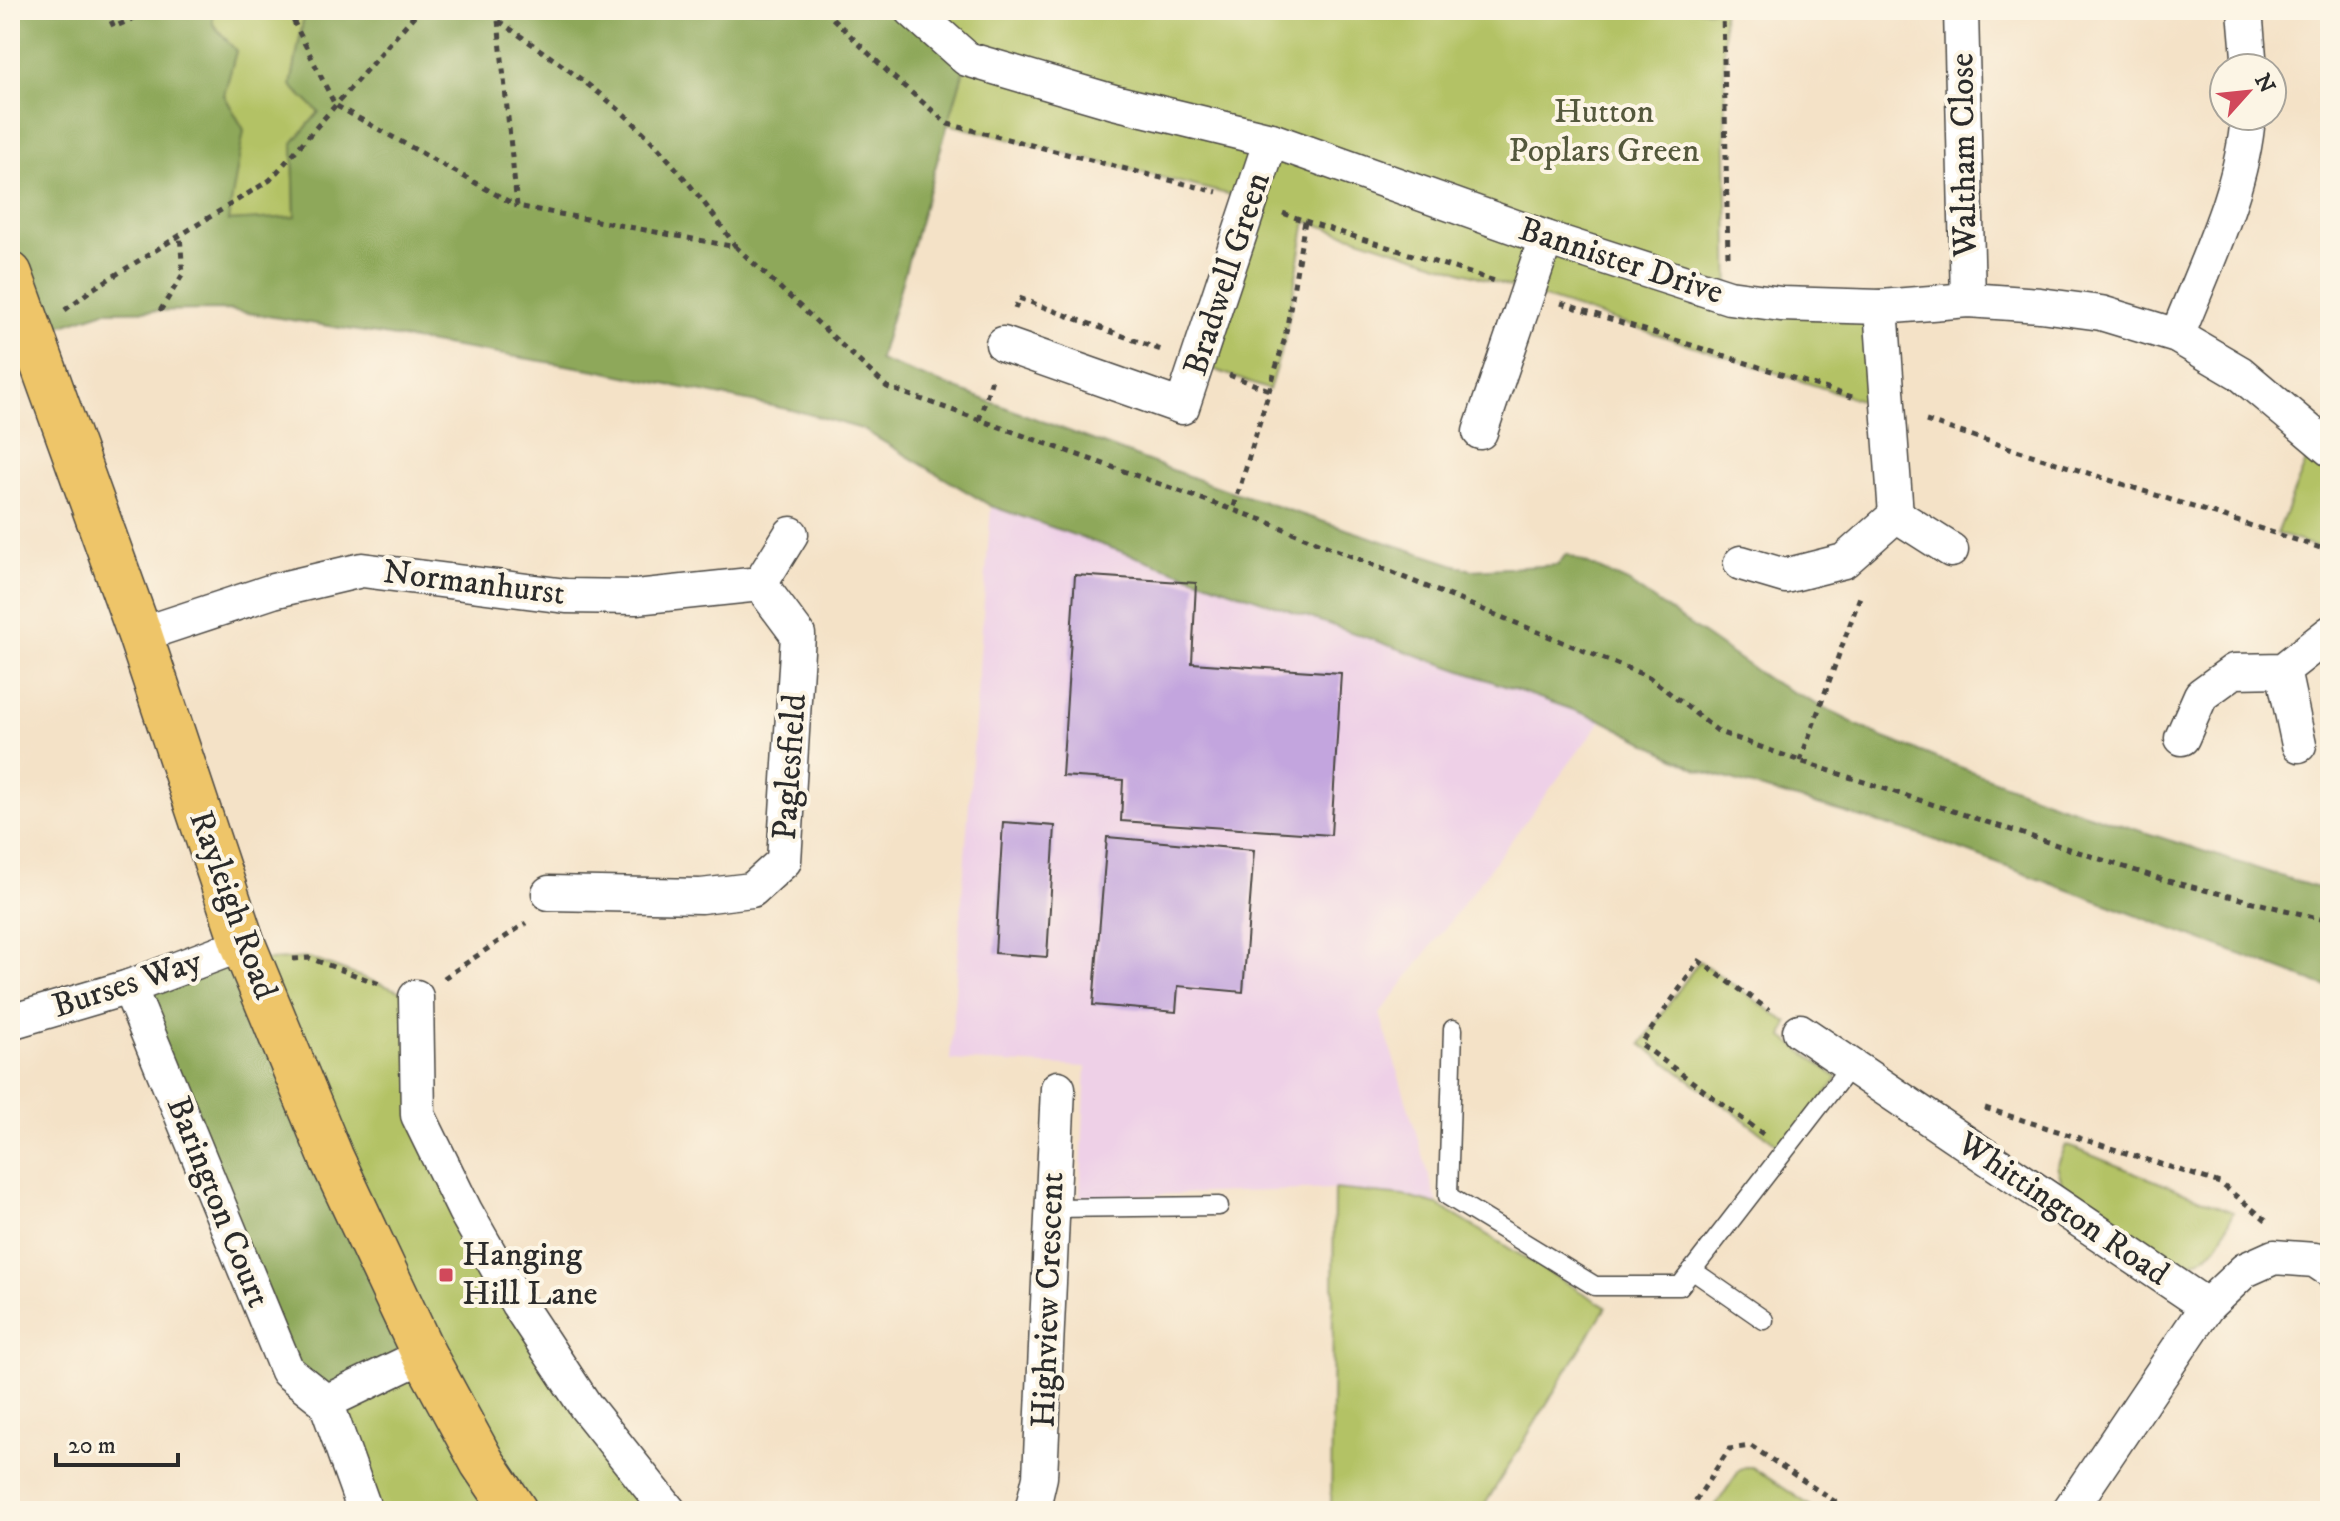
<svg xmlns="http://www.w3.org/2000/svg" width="2340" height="1521" font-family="'IM FELL DW Pica',serif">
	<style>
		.built { fill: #eed0e7 }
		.green { fill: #b3c265; stroke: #6f7648; stroke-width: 2 }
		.forest { fill: #8ea85a; stroke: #5c6a42; stroke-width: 2 }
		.building { fill: #c3a5de }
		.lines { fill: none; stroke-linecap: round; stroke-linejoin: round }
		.lane-casing { stroke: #494642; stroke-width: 21 }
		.street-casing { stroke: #494642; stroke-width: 37 }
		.primary-casing { stroke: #494642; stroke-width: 47 }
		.path { stroke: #494642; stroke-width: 5; stroke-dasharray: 6 6; stroke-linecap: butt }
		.lane { stroke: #fff; stroke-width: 18 }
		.street { stroke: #fff; stroke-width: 34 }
		.primary { stroke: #eec569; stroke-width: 44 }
		.poi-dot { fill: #d1495b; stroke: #fcf5e5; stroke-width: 3 }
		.labels { text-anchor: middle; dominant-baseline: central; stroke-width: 8; stroke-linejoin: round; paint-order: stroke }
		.park-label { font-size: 34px; fill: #54583c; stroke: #fcf5e5 }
		.street-label { font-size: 34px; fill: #2b2b2b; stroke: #fcf5e5 }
		.poi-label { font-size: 34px; fill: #2b2b2b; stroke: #fcf5e5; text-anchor: start }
	</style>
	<rect width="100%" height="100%" fill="#fcf5e5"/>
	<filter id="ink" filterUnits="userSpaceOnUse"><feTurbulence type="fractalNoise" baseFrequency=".0125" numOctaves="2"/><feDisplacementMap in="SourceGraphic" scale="16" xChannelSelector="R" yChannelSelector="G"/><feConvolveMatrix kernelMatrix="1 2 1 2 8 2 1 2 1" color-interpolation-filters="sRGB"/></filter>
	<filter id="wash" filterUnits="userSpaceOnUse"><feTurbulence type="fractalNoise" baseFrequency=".006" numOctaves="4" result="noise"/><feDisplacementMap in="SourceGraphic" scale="32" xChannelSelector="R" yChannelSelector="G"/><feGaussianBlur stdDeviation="1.8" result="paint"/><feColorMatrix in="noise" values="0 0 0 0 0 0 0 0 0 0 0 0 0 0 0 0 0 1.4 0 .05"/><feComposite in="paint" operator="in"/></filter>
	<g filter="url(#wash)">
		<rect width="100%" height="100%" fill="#f4e2c7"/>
		<!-- built -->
		<path class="built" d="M991,506L1602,720L1380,1014L1438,1205L1404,1196L1334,1189L1080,1197L1086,1067L950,1060Z"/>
		<!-- green -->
		<g class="green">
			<path d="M212,10H305L291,86L319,112L293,143L295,218L227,221L244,130L224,95L236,51L212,24Z"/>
			<path d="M912,10H1723L1729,296L1881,307L1888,409L1306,221L1285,338L1269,390L1197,363L1251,200L948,124L967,59Z"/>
			<path d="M2316,437L2330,449V551L2277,534Z"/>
			<path d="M309,958L416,997L418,1116L669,1511H365L250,961Z"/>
			<path d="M1699,961L1788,1023L1783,1037L1838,1078L1785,1150L1641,1044Z"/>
			<path d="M2066,1145L2233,1212C2219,1244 2220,1253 2185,1265L2065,1192L2057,1166Z"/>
			<path d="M1334,1189L1404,1196L1438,1205L1606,1307L1481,1511H1331Z"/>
			<path d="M1745,1467H1752L1818,1511H1712L1739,1471Z"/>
		</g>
		<!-- forest -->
		<g class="forest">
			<path d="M10,10H212L213,24L236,51L224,95L244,130L228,221L295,217L293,143L319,112L291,86L305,10H912L967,59L879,360L1215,486L1471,570L1558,565L1566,554L1628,582L1769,680L1879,736L2057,804L2330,892V988L1927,837L1698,770L1602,720L991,506L862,429L801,412L596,370L230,310L105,311L33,335L10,282Z"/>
			<path d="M243,944L424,1355L326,1402L287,1371L129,987Z"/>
		</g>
		<g id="blocks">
			<!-- building -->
			<g class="building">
				<path d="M1075,575L1196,583L1192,663L1341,673L1331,835L1121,821L1123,780L1062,776Z"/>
				<path d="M1003,822L1055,826L1047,957L995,953Z"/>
				<path d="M1107,837L1254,850L1243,992L1178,986L1176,1012L1093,1005Z"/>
			</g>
		</g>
	</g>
	<g filter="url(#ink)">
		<use href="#blocks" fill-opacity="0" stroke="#494642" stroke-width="2"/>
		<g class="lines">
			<!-- lane casing -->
			<g class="lane-casing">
				<g id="lane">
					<path d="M1453,1029L1448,1196L1595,1286H1680L1851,1065"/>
					<path d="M1051,1208L1219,1206"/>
					<path d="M1692,1270L1764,1320"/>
				</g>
			</g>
			<!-- street casing -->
			<g class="street-casing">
				<g id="street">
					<path d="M912,10L967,59L1114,102L1271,140L1546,238L1729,297L1781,304L1881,307L1968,300L2040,305L2101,313L2177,336L2240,373L2330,449"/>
					<path d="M1961,10L1968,300"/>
					<path d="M2245,10L2250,68"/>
					<path d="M2177,336C2204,267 2243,189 2248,116"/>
					<path d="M1003,344L1182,407L1271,140"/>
					<path d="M1480,432L1546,238"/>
					<path d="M1896,515L1951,550"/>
					<path d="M1741,563L1785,576L1844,561L1896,515L1881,307"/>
					<path d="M140,635L273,591L362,570L566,596L636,597L760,584L791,534"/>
					<path d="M2283,670L2299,745"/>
					<path d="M2182,738L2201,695L2234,671L2283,670L2330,633"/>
					<path d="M549,893L701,896L752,890L784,861L798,635L760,584"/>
					<path d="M129,987L287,1371L326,1402L424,1355"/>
					<path d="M416,997L418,1115L465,1211L518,1304L586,1407L669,1511"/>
					<path d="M10,1022L129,987L243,944"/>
					<path d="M1800,1031L2207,1306L2245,1270L2274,1257L2315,1260L2330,1270"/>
					<path d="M326,1402L365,1511"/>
					<path d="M1032,1511L1040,1477L1058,1088"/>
					<path d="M2069,1511L2207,1306"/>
				</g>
			</g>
			<!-- primary casing -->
			<g class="primary-casing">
				<path id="primary" d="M10,274L140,635L243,944L331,1157L424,1355L482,1462L515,1511"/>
			</g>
			<!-- path -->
			<g class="path">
				<path d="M106,10L114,27L152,10"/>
				<path d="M288,10L335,105L517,206"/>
				<path d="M493,10L498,20L517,206L736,247L887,387L1233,510"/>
				<path d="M824,10L891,75L948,124L1217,192"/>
				<path d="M1723,10L1728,257"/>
				<path d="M499,21C550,57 604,92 648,137C680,171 710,209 736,247"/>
				<path d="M1283,213L1305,221L1285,338L1233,510L1260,519L1649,677L1719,732L1800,761L2164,880L2330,921"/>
				<path d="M1305,221L1495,281"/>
				<path d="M1561,303L1852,397"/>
				<path d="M1015,309L1019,298L1164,351"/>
				<path d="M65,310L91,290L270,180L419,10"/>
				<path d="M160,311L183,274L180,235"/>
				<path d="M1229,375L1269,390"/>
				<path d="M979,420L992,379"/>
				<path d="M1926,421L2330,551"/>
				<path d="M1800,761L1861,594"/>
				<path d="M293,959L309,958L382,985"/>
				<path d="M444,978L526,923"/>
				<path d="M1985,1108L2220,1183L2266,1220"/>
				<path d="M1763,1134L1641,1044L1699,961L1769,1010"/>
				<path d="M1689,1511L1729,1449L1751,1446L1849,1511"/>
			</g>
			<!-- lane -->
			<use href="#lane" class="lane"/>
			<!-- street -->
			<use href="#street" class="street"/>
			<!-- primary -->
			<use href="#primary" class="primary"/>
		</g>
	</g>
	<!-- markers -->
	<rect class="poi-dot" x="438" y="1267" width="16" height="16" rx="4"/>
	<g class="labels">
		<!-- park labels -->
		<g class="park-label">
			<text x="1604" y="112">Hutton<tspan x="1604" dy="39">Poplars Green</tspan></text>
		</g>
		<!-- street labels -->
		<g class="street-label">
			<text transform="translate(1964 155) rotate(-91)">Waltham Close</text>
			<text transform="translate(1621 261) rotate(18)">Bannister Drive</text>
			<text transform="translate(1227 274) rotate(-72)">Bradwell Green</text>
			<text transform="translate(474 583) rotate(7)">Normanhurst</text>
			<text transform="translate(790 767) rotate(-86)">Paglesfield</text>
			<text transform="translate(233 905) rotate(70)">Rayleigh Road</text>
			<text transform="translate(127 984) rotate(-18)">Burses Way</text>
			<text transform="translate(218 1202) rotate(68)">Barington Court</text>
			<text transform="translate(2063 1209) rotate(34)">Whittington Road</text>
			<text transform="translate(1048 1300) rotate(-88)">Highview Crescent</text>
		</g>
		<!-- poi labels -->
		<g class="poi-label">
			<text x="462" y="1255">Hanging<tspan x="462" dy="39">Hill Lane</tspan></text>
		</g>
	</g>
	<!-- margin -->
	<rect width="2340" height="1521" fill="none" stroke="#fcf5e5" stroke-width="40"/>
	<!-- north arrow -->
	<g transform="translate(2248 92) rotate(63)"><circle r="38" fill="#fcf5e5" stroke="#a8a49b" stroke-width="2"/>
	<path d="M0-6L14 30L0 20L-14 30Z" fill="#d1495b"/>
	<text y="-12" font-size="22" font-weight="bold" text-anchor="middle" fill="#2b2b2b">N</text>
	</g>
	<!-- scale -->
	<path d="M56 1453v12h122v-12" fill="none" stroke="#2b2b2b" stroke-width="4"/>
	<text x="68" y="1453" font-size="24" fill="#2b2b2b" stroke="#fcf5e5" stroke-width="6" paint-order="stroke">20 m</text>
</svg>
